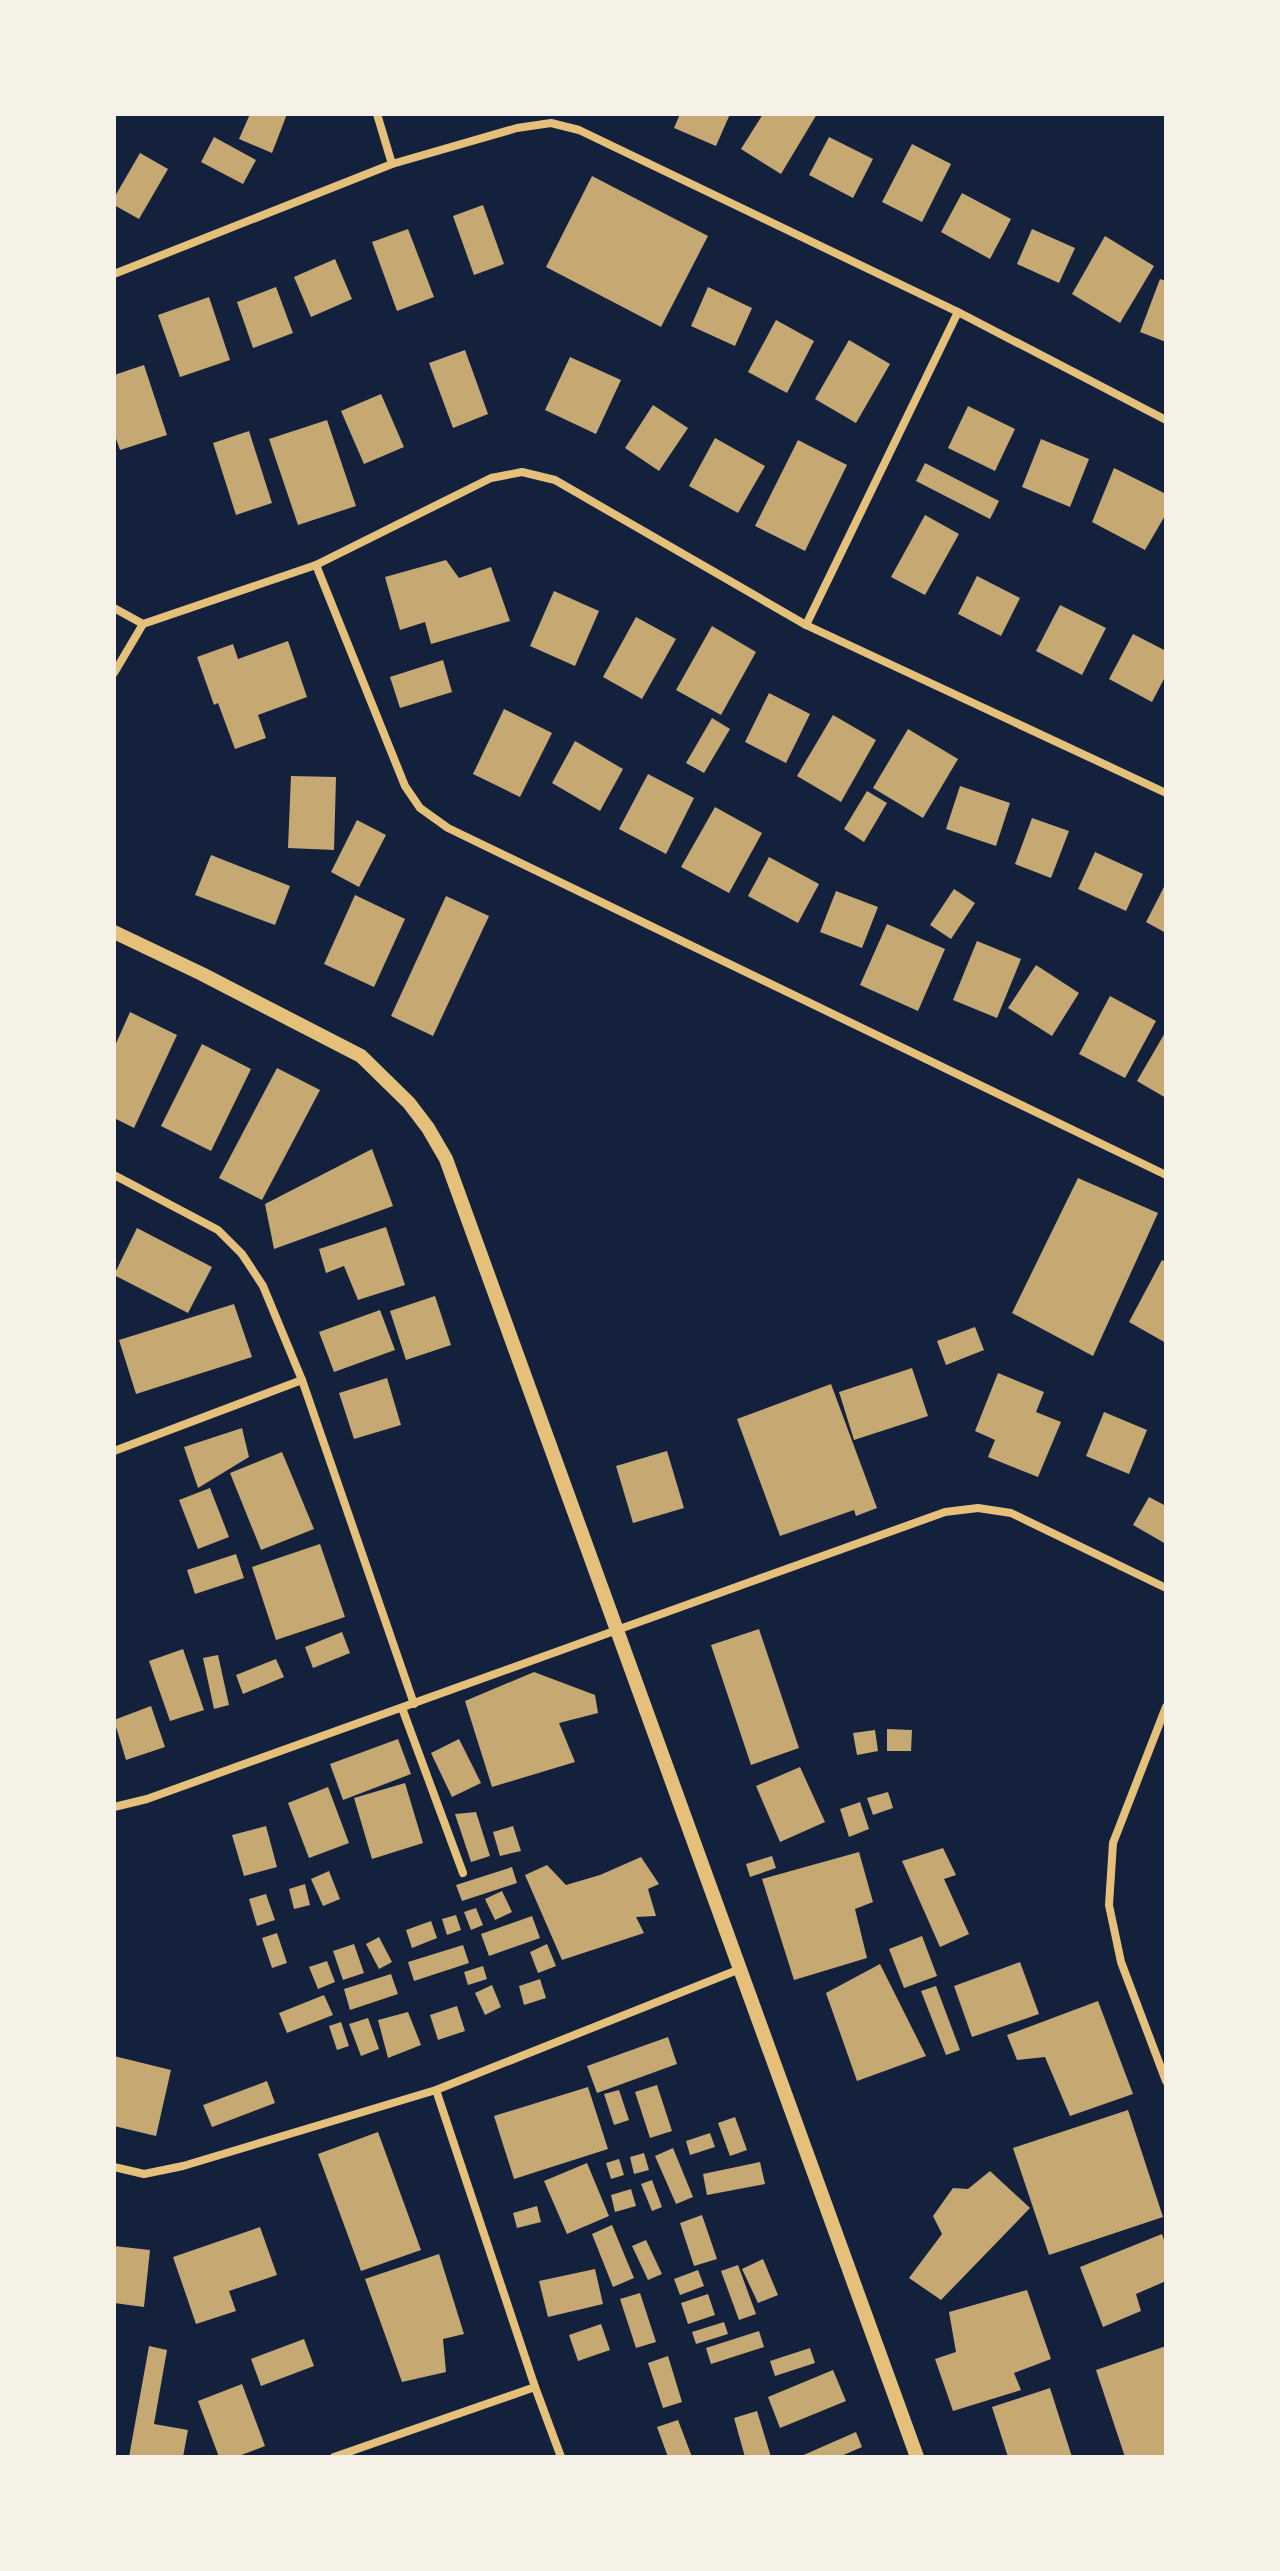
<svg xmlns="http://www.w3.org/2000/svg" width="1280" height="2571" font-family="'DM Sans',sans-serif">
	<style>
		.building { fill: #c6a872 }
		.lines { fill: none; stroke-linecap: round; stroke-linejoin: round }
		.minor { stroke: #e5c07b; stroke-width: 8 }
		.tertiary { stroke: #e5c07b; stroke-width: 14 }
	</style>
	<rect width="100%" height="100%" fill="#14213d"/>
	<!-- building -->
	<g class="building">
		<path d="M250,114H287L272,153L239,139Z"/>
		<path d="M680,114H730L716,146L674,128Z"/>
		<path d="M763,114H817L781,174L741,149Z"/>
		<path d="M214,137L256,160L243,184L201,162Z"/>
		<path d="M829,137L873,159L853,198L809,175Z"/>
		<path d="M912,144L951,164L922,222L882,202Z"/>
		<path d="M140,153L168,169L139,219L114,205V198Z"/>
		<path d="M592,176L708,236L661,327L546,267Z"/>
		<path d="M962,193L1011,219L990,259L941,232Z"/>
		<path d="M483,205L504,264L474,275L453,216Z"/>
		<path d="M408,229L434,297L397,311L372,242Z"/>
		<path d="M1032,229L1075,248L1059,283L1017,264Z"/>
		<path d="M1105,236L1154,266L1120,323L1072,294Z"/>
		<path d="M335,259L352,299L311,317L294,277Z"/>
		<path d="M1160,279L1166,281V342L1140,332Z"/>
		<path d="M276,287L293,333L253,348L237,302Z"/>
		<path d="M708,287L752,308L735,346L691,326Z"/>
		<path d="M209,297L230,360L180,377L158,315Z"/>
		<path d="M776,320L814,341L787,393L748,372Z"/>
		<path d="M849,340L890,364L856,423L815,399Z"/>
		<path d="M465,350L488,414L453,428L429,363Z"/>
		<path d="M570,357L621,380L596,434L545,410Z"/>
		<path d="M144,365L167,435L120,450L114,433V375Z"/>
		<path d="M381,394L404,447L364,464L341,411Z"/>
		<path d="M653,405L688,428L659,471L625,448Z"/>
		<path d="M968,406L1015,429L995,471L948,448Z"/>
		<path d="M327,420L356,506L298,525L269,439Z"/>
		<path d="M249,431L272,503L236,515L213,443Z"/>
		<path d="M715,438L765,466L738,513L689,486Z"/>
		<path d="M1041,439L1089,459L1070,507L1022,487Z"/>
		<path d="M798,440L847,465L805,551L755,526Z"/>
		<path d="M925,463L999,501L990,519L916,481Z"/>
		<path d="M1114,468L1166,494V514L1145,550L1092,522Z"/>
		<path d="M925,515L959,534L925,595L891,577Z"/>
		<path d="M446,560L459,578L491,567L510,621L431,644L425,622L400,630L385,577Z"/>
		<path d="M977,576L1020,598L1001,636L958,614Z"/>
		<path d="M554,591L599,611L575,666L530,646Z"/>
		<path d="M1060,605L1106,628L1082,675L1036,651Z"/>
		<path d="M636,617L676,639L642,699L603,677Z"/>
		<path d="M712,626L756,652L721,715L676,690Z"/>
		<path d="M1133,634L1166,651V675L1152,702L1109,679Z"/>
		<path d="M288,641L307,697L258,715L266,738L235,749L218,703L214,705L197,657L233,644L238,659Z"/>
		<path d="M443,660L452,692L400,708L390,677Z"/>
		<path d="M769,693L810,714L786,763L745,742Z"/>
		<path d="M504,709L552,733L520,797L473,774Z"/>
		<path d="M833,715L876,740L841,802L797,776Z"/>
		<path d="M712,718L730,729L704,773L686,763Z"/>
		<path d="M908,729L958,759L923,818L873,788Z"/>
		<path d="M575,741L623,769L600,811L552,783Z"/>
		<path d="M648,774L694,798L666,854L619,829Z"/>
		<path d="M291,776L336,777L334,850L288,848Z"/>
		<path d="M960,786L1010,803L996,846L946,829Z"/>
		<path d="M867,791L887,803L864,842L844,829Z"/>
		<path d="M715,807L762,833L729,893L681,867Z"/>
		<path d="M1032,818L1069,831L1051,878L1015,864Z"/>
		<path d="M357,820L386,835L359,887L331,872Z"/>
		<path d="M1095,852L1143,874L1126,911L1078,889Z"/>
		<path d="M211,855L290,886L275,925L195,895Z"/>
		<path d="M769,857L819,884L798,923L748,896Z"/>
		<path d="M1166,883V933L1146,922Z"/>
		<path d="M954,889L975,903L951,939L930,925Z"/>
		<path d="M836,891L878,907L862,948L820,932Z"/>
		<path d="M355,895L405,919L374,987L324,964Z"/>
		<path d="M446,896L489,916L433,1036L391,1016Z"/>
		<path d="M887,924L945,949L918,1011L860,985Z"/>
		<path d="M977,941L1021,959L997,1018L953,1000Z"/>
		<path d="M1036,965L1079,993L1052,1036L1008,1008Z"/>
		<path d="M1110,996L1156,1021L1125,1078L1079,1054Z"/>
		<path d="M130,1012L177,1035L134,1128L114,1118V1048Z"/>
		<path d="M1166,1031V1098L1137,1081Z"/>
		<path d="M202,1044L251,1069L211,1151L161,1126Z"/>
		<path d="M277,1068L320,1090L262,1200L219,1178Z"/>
		<path d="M372,1149L393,1206L274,1249L265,1204Z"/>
		<path d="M1078,1178L1158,1213L1093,1356L1012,1313Z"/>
		<path d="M386,1227L405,1285L358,1300L344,1266L326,1273L319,1249Z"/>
		<path d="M137,1228L212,1267L188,1313L114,1275Z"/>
		<path d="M1162,1260L1166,1262V1343L1129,1322Z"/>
		<path d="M435,1296L451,1345L406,1360L390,1311Z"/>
		<path d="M234,1304L252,1357L136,1394L119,1340Z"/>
		<path d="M380,1310L395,1350L334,1372L319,1332Z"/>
		<path d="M975,1327L984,1350L946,1365L937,1341Z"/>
		<path d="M912,1368L928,1416L854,1440L839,1392Z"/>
		<path d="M998,1373L1044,1392L1036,1412L1061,1422L1038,1477L988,1457L995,1440L975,1431Z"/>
		<path d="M387,1378L401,1425L354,1439L339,1393Z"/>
		<path d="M831,1384L877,1508L856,1516L854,1510L780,1536L737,1419Z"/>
		<path d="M1104,1412L1147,1430L1129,1474L1086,1456Z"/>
		<path d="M242,1428L249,1457L198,1488L184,1447Z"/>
		<path d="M667,1451L684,1508L633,1523L616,1466Z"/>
		<path d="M282,1452L314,1529L261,1550L230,1473Z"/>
		<path d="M210,1488L229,1537L198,1549L179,1500Z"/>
		<path d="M1149,1497L1166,1506V1544L1133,1525Z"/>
		<path d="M320,1544L345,1617L276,1640L252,1567Z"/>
		<path d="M236,1554L244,1578L195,1594L187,1570Z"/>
		<path d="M759,1629L799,1748L751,1765L711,1645Z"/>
		<path d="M342,1632L350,1653L313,1668L305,1647Z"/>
		<path d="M183,1649L204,1710L170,1721L149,1661Z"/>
		<path d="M218,1655L229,1705L214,1709L203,1658Z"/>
		<path d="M276,1659L284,1677L243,1694L236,1675Z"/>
		<path d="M534,1672L595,1695L598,1713L559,1723L575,1762L492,1787L465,1701Z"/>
		<path d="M151,1706L165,1747L126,1760L114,1720Z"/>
		<path d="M887,1729L912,1730L911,1751H887Z"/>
		<path d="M875,1730L878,1751L857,1755L853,1733Z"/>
		<path d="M398,1739L411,1774L343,1800L330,1764Z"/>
		<path d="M459,1739L481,1783L452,1797L431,1753Z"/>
		<path d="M800,1767L825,1822L780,1842L756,1786Z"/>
		<path d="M405,1783L423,1843L372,1859L354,1798Z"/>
		<path d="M328,1787L349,1843L309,1858L288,1803Z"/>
		<path d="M888,1792L893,1808L873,1815L867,1798Z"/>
		<path d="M860,1802L869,1829L849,1837L840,1809Z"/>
		<path d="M476,1812L490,1856L471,1862L455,1814Z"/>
		<path d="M266,1826L277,1867L244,1876L232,1835Z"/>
		<path d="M513,1826L521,1851L500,1856L493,1832Z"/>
		<path d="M943,1848L956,1875L944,1879L969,1934L940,1947L902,1861Z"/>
		<path d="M859,1852L873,1902L855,1909L867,1958L794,1980L762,1879Z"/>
		<path d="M772,1856L776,1868L750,1877L746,1864Z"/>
		<path d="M641,1857L659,1884L648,1889L656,1916L636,1917L644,1933L562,1960L525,1875L547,1865L566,1885L600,1875Z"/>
		<path d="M512,1867L517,1883L462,1901L456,1885Z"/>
		<path d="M329,1871L340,1899L323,1906L311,1879Z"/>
		<path d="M305,1884L310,1905L294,1909L289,1889Z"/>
		<path d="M502,1891L512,1912L495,1920L485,1899Z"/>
		<path d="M266,1894L275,1920L257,1926L249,1899Z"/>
		<path d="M476,1908L483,1925L471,1930L464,1912Z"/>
		<path d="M456,1915L461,1930L447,1935L442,1919Z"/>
		<path d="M532,1916L540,1938L489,1956L481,1934Z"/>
		<path d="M431,1921L437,1938L412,1948L406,1930Z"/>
		<path d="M277,1933L287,1963L272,1968L262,1938Z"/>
		<path d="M922,1936L937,1976L904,1988L889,1949Z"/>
		<path d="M379,1937L392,1962L379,1969L366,1944Z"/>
		<path d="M354,1944L364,1973L343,1980L333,1951Z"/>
		<path d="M547,1944L556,1966L538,1973L530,1952Z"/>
		<path d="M463,1945L469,1963L414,1981L408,1962Z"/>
		<path d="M327,1961L335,1982L318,1989L309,1967Z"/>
		<path d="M1020,1962L1039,2014L972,2037L954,1986Z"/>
		<path d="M880,1964L926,2056L857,2081L826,1993Z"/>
		<path d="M483,1966L487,1979L468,1985L464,1972Z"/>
		<path d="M391,1974L398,1994L350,2010L344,1989Z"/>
		<path d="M540,1979L546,1998L524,2005L519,1986Z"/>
		<path d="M492,1985L501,2007L485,2015L475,1993Z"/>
		<path d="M936,1986L960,2050L946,2055L921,1991Z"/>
		<path d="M324,1995L333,2015L287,2033L279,2013Z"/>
		<path d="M1098,2001L1133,2094L1070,2116L1045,2057L1017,2060L1007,2035Z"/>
		<path d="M457,2006L465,2031L438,2040L430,2015Z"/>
		<path d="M408,2012L421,2045L388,2058L378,2020Z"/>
		<path d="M368,2018L379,2049L361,2056L349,2024Z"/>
		<path d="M341,2022L349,2046L337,2050L329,2026Z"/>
		<path d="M668,2037L677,2064L597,2093L587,2066Z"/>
		<path d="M114,2056L171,2070L156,2136L114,2126Z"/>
		<path d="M267,2081L275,2103L212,2127L203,2105Z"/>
		<path d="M657,2085L672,2131L650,2138L635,2092Z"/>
		<path d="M588,2087L608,2149L514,2179L494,2116Z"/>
		<path d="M619,2090L629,2120L614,2125L604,2094Z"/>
		<path d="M1128,2110L1163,2217L1049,2255L1013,2148Z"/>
		<path d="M735,2117L747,2150L730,2156L718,2123Z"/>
		<path d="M378,2132L421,2250L361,2271L318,2154Z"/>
		<path d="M710,2133L715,2147L690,2155L686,2141Z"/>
		<path d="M673,2148L693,2197L676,2204L655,2156Z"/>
		<path d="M644,2153L649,2170L634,2174L630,2157Z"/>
		<path d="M619,2159L624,2175L611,2179L606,2163Z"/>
		<path d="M760,2162L765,2184L707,2195L703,2174Z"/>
		<path d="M587,2163L609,2216L567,2234L544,2181Z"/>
		<path d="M990,2171L1030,2208L941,2300L909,2278L942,2234L933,2216L953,2188L968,2189Z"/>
		<path d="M652,2180L662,2207L652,2211L641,2184Z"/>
		<path d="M631,2189L636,2206L615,2212L611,2195Z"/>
		<path d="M537,2206L541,2222L517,2228L513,2213Z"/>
		<path d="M702,2215L717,2259L694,2266L680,2223Z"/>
		<path d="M612,2225L634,2278L613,2287L592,2234Z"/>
		<path d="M260,2227L277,2275L229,2291L236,2311L196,2324L173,2257Z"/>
		<path d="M1162,2234L1166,2246V2281L1136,2294L1141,2311L1103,2327L1080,2267Z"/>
		<path d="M646,2240L662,2274L648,2280L632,2246Z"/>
		<path d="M114,2246L150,2250L144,2307L114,2303Z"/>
		<path d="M439,2254L464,2334L443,2339L446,2372L402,2382L365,2279Z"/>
		<path d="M763,2259L778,2295L758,2303L742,2269Z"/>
		<path d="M738,2265L756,2314L739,2320L721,2271Z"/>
		<path d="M595,2269L603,2304L548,2317L539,2281Z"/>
		<path d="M698,2270L704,2286L680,2295L674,2279Z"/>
		<path d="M1027,2290L1051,2359L1014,2373L1021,2390L953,2411L935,2359L956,2352L949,2312Z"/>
		<path d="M640,2293L656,2342L636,2348L620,2299Z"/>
		<path d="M708,2294L715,2315L688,2324L681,2303Z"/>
		<path d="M724,2322L728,2334L696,2344L692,2332Z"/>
		<path d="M601,2324L610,2350L578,2361L569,2335Z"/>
		<path d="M759,2331L764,2347L711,2364L706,2348Z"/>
		<path d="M304,2339L314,2366L261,2386L251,2359Z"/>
		<path d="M149,2346L167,2350L154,2424L188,2430L183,2457H129Z"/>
		<path d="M1166,2346V2457H1125L1096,2370Z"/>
		<path d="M810,2348L815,2363L775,2376L770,2361Z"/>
		<path d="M668,2356L682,2402L663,2408L648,2363Z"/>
		<path d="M833,2370L846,2401L780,2428L768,2397Z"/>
		<path d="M242,2384L265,2446L236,2457H219L198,2401Z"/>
		<path d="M1050,2388L1072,2457H1008L992,2407Z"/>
		<path d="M757,2411L771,2457H745L734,2418Z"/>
		<path d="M678,2420L692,2457H668L657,2427Z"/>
		<path d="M856,2432L862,2447L839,2457H799Z"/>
	</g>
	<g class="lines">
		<!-- minor -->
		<g class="minor">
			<path d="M377,114L392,164"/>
			<path d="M114,274L392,164L517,128L551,123L579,130L958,312L1166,420"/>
			<path d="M316,565L405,786L420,808L448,828L1166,1175"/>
			<path d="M114,608L143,624"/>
			<path d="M806,625L958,312"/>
			<path d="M114,673L143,624L316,565L491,478L522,472L555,480L806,625L1166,793"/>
			<path d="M114,1175L218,1230L242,1254L263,1286L302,1380L414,1704"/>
			<path d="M114,1451L302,1380"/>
			<path d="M1166,1707L1113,1843L1109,1905L1121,1962L1166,2081"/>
			<path d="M402,1708L463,1873"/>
			<path d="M114,1807L147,1799C413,1704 678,1606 945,1512L978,1508L1011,1513L1166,1588"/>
			<path d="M436,2090L535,2387L561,2457"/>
			<path d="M114,2167L144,2174L183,2166L436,2090L740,1969"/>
			<path d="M334,2457L535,2387"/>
		</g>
		<!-- tertiary -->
		<path class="tertiary" d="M114,932L202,974L361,1056L409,1103L428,1128L446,1159L917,2457"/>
	</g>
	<!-- border -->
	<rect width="1280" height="2571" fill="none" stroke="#f6f1e7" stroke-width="232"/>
</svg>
